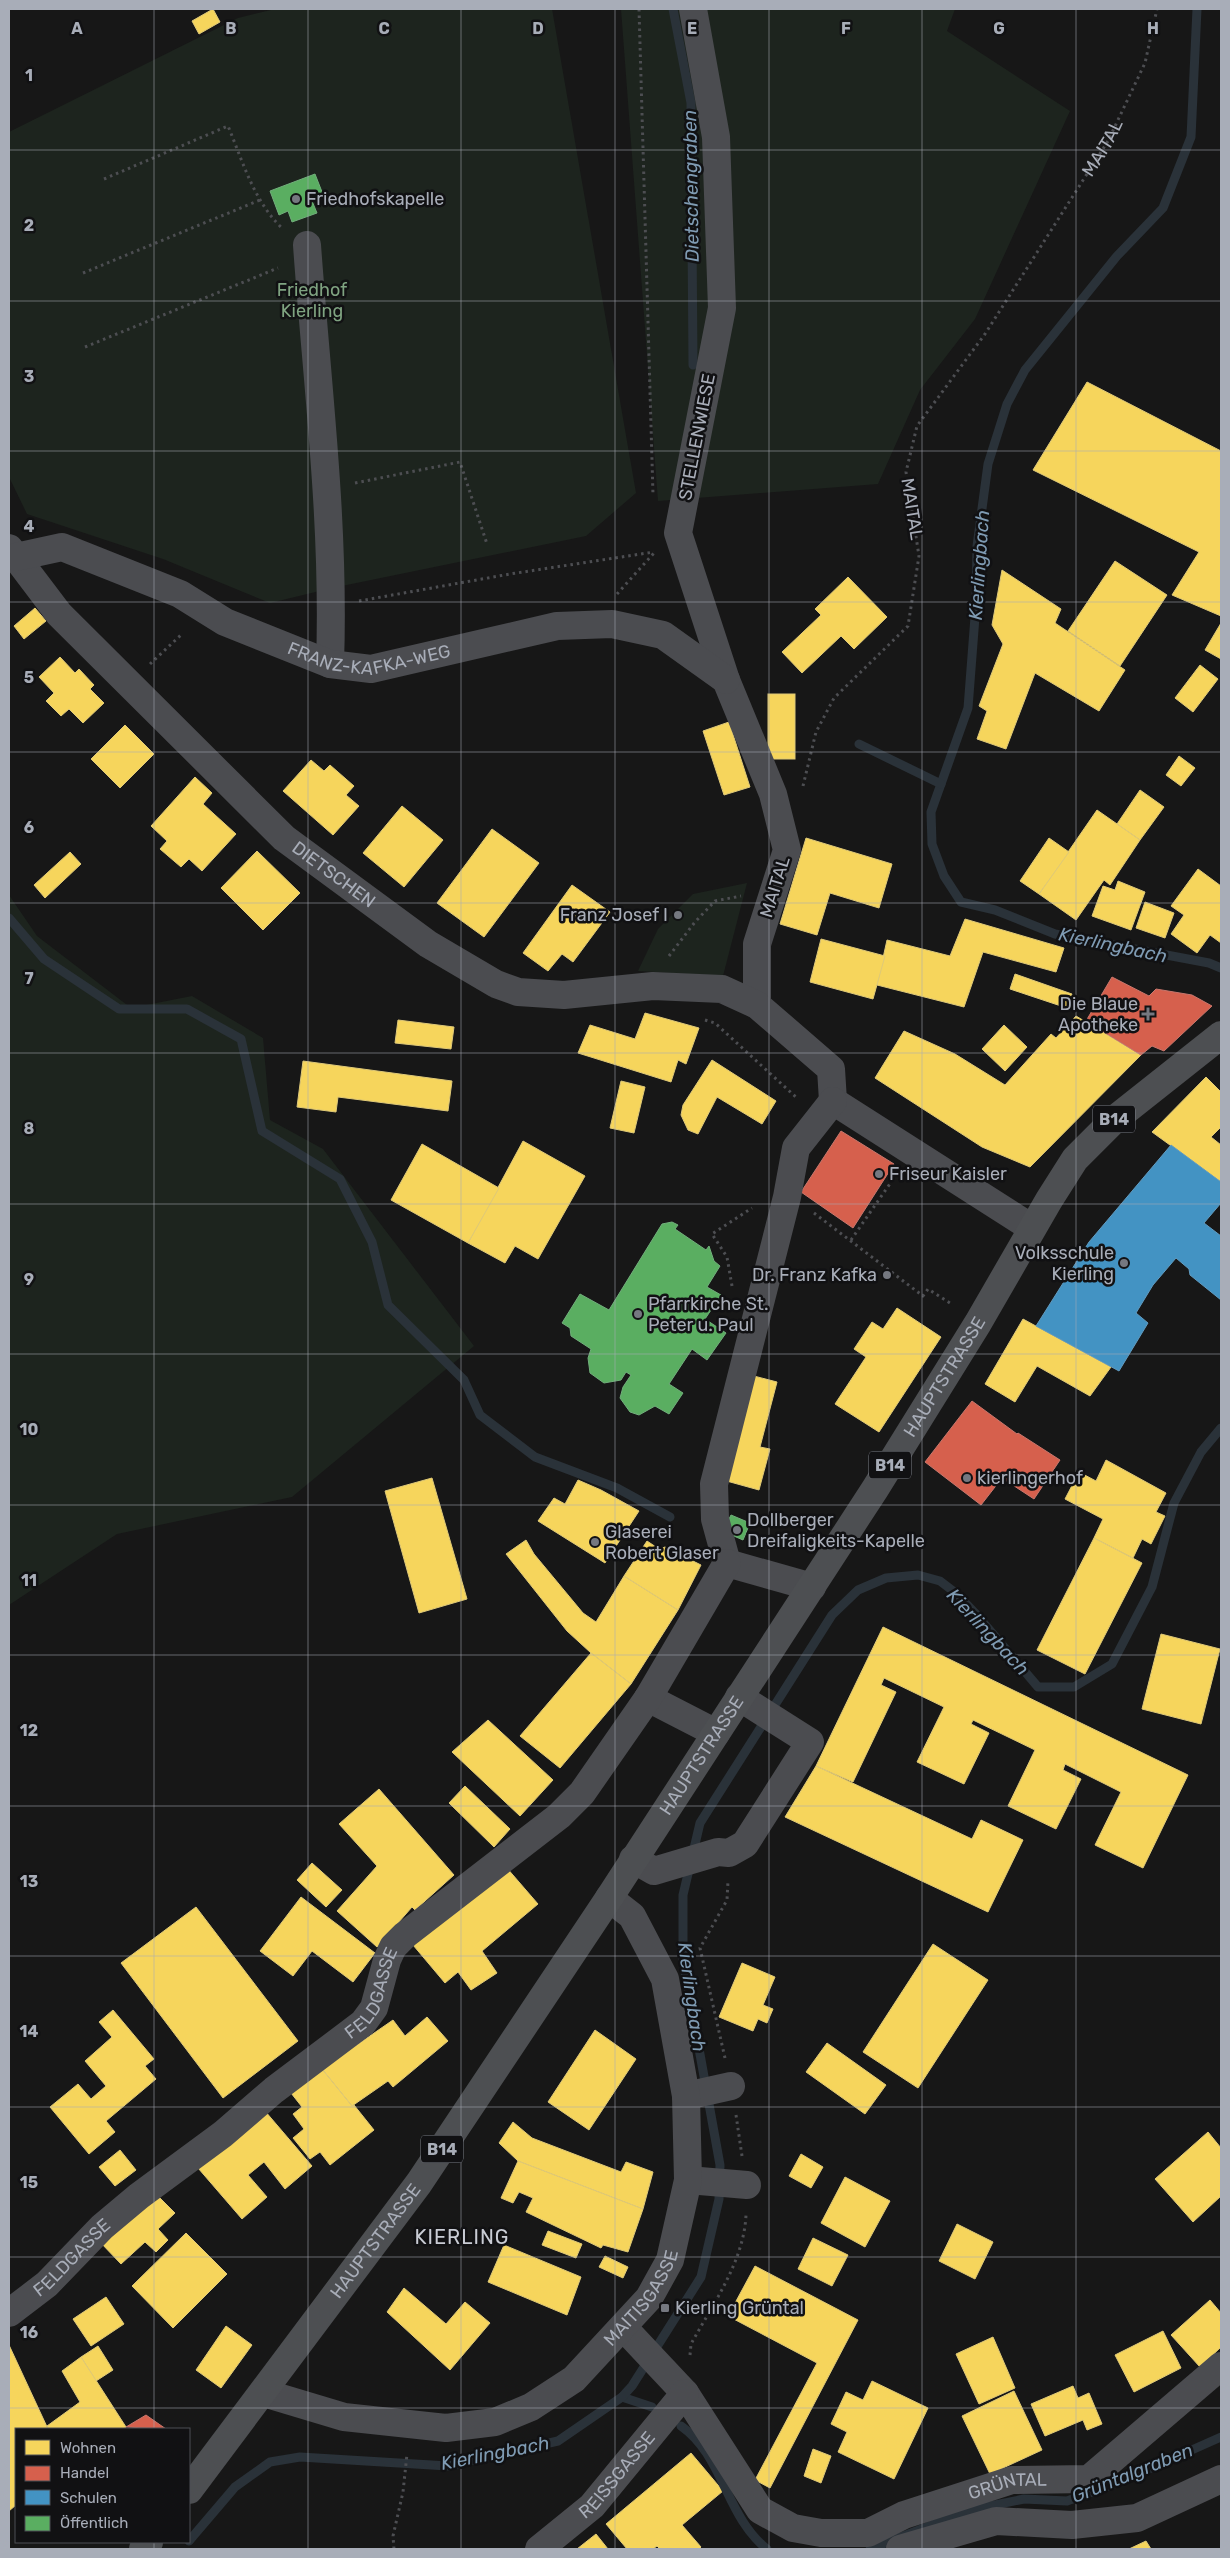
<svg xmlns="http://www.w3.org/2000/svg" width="1230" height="2558" font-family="Rubik,sans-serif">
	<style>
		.green { fill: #1d241e }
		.homes { fill: #f6d55c; stroke: #dfc978 }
		.shops { fill: #d6604d; stroke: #c8776d }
		.schools { fill: #4393c3; stroke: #619bc0 }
		.public { fill: #5aae61; stroke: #71ae7b }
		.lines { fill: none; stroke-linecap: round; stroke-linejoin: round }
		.stream { stroke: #2a3239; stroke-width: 9 }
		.path { stroke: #4d4e52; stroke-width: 3; stroke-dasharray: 2.5 4; stroke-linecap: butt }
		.minor { stroke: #4b4c50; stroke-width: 28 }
		.major { stroke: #4d4f52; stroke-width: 28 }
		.grid { fill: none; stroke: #a8adb8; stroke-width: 1; stroke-opacity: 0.55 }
		.poi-dot { fill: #757880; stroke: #111113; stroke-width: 2 }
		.labels { text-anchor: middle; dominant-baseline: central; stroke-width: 5; stroke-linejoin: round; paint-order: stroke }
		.shield { fill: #111113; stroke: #7b7e86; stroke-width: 1 }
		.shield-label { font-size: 16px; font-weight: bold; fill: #a8adb8 }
		.street-label { font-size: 18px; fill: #a8adb8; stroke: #111113 }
		.poi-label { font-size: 18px; fill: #a8adb8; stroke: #111113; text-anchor: start }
		.park-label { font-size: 18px; fill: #7fa381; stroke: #111113 }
		.water-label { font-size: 19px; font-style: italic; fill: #7f9bb3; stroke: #111113 }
		.quarter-label { font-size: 20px; letter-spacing: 1px; fill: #c9ccd4; stroke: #111113 }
		.grid-label { font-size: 16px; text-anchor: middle; font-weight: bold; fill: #a8adb8; stroke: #111113; stroke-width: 5; stroke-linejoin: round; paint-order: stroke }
	</style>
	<rect width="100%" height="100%" fill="#171717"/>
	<!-- green -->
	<g class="green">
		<path d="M275,9H552L636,493L586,536L332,588L270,603L163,559L27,514L9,477V132L238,18Z"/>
		<path d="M621,9H955L947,31L1070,111L975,319L920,390L878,484L658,501Z"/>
		<path d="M747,883L723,976L638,971L658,929L693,894Z"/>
		<path d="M9,895L37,936L131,1008L192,996L263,1038L270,1120L323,1149L474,1346L292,1497L117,1534L9,1605Z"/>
	</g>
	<!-- homes -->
	<g class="homes">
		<path d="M213,9L220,22L199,34L192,21Z"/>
		<path d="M1087,382L1221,451V616L1172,595L1199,552L1033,470Z"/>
		<path d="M1115,561L1167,595L1120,666L1068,631Z"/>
		<path d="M1002,570L1061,609L1055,623L1125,670L1099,711L1035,673L1006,749L977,739L987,711L979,706L1003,644L992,625Z"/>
		<path d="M848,577L887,617L854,649L841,636L802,673L782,652L821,615L815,609Z"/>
		<path d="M35,608L46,621L24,639L14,626Z"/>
		<path d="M1221,623V659L1205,650Z"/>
		<path d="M60,657L75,673L79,669L94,685L90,689L104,703L83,723L69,709L61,716L46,701L54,693L39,677Z"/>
		<path d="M1200,665L1218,679L1193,712L1175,698Z"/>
		<rect x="768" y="694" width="27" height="65"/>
		<path d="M729,722L750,787L724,795L703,731Z"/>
		<path d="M125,725L154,754L120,788L91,759Z"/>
		<path d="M1179,756L1195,768L1181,786L1166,775Z"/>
		<path d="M311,760L324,771L330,765L354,786L346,795L359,806L333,835L283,791Z"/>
		<path d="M195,777L212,793L203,804L236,834L202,871L189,859L181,867L160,849L167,841L151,826Z"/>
		<path d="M1140,790L1164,807L1140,840L1117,824Z"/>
		<path d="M402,806L443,840L404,887L363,853Z"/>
		<path d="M1097,810L1140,840L1110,885L1104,880L1076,920L1039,894Z"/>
		<path d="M492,829L539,863L484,937L437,903Z"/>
		<path d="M806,838L892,864L879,908L830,893L817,935L780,924Z"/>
		<path d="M1049,838L1069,852L1039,894L1020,881Z"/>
		<path d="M257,851L300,893L263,930L221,888Z"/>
		<path d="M70,852L81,864L45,898L34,885Z"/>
		<path d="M1198,869L1221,886V943L1210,935L1197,953L1171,934L1184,915L1171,906Z"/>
		<path d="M1118,881L1145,892L1131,930L1092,916L1103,886L1115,890Z"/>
		<path d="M572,885L610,912L573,962L562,954L548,971L523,953Z"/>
		<path d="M1145,902L1174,913L1165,938L1136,928Z"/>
		<path d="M965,919L1064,948L1056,972L983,952L964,1007L877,985L887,940L950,956Z"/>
		<path d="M821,939L885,956L873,999L810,982Z"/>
		<path d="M1015,974L1072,994L1067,1008L1010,989Z"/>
		<path d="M645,1013L699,1028L686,1064L678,1060L671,1082L578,1053L590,1025L635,1039Z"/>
		<path d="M1076,1016L1141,1055L1030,1167L982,1147L875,1078L904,1031L955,1054L1005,1085L1051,1034L1056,1038Z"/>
		<path d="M398,1020L454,1027L451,1049L395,1043Z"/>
		<path d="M1004,1025L1027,1047L1005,1071L982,1049Z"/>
		<path d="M712,1060L776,1101L762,1124L717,1097L698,1134L688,1130L681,1115L683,1105Z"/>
		<path d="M303,1061L452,1081L448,1111L338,1097L336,1112L297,1107Z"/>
		<path d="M1206,1077L1221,1092V1127L1211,1137L1221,1145V1182L1152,1132Z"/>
		<path d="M621,1081L645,1087L634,1133L610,1128Z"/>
		<path d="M523,1141L585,1176L538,1259L515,1246L505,1263L468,1243Z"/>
		<path d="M422,1144L499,1188L468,1243L391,1200Z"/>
		<path d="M897,1308L941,1337L879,1432L835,1404L866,1357L854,1349L872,1322L883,1329Z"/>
		<path d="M1023,1319L1111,1367L1090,1396L1037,1366L1015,1402L985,1384Z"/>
		<path d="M750,1375L777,1382L760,1447L770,1449L759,1490L723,1480Z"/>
		<path d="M1106,1460L1166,1493L1156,1512L1165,1516L1151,1544L1142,1539L1133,1558L1094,1538L1103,1519L1065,1499L1079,1472L1096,1481Z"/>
		<path d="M432,1478L467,1599L419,1613L385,1491Z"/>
		<path d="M578,1480L601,1490L639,1511L605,1563L538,1521L554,1498L565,1504Z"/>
		<path d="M1094,1538L1142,1563L1085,1674L1037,1650Z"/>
		<path d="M526,1540L534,1554L583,1613L596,1622L624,1576L678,1610L631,1684L591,1653L567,1631L506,1554Z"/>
		<path d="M647,1541L659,1549L665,1547L701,1565L678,1610L624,1576Z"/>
		<path d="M883,1627L1188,1775L1143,1868L1095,1845L1121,1792L1065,1764L1063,1770L1081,1779L1056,1829L1008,1806L1035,1750L973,1720L971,1724L989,1733L964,1784L917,1762L944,1707L884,1678L881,1685L896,1692L853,1782L816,1766Z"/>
		<path d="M1161,1634L1220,1649L1201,1724L1142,1709Z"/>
		<path d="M591,1653L631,1684L560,1768L520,1736Z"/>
		<path d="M488,1720L553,1780L520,1816L452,1752Z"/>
		<path d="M816,1766L972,1839L981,1820L1023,1840L988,1912L785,1817Z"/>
		<path d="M465,1786L510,1829L494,1847L449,1803Z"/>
		<path d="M379,1789L454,1875L415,1910L412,1907L377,1947L337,1911L377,1866L339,1824Z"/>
		<path d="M312,1863L342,1890L326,1907L297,1880Z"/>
		<path d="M506,1867L538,1904L482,1951L497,1973L471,1990L458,1972L445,1983L413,1945Z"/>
		<path d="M301,1897L375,1953L353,1982L312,1951L293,1976L260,1951Z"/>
		<path d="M196,1907L298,2041L223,2098L121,1963Z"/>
		<path d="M933,1944L988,1980L918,2088L863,2052Z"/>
		<path d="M742,1963L775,1977L763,2005L773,2009L767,2023L758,2019L753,2031L719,2017Z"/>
		<path d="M113,2010L154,2059L145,2066L156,2079L106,2121L115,2132L89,2154L50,2107L78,2084L91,2099L106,2086L85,2061L112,2037L99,2022Z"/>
		<path d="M427,2017L448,2041L393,2087L388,2081L352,2106L322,2069L393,2020L405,2036Z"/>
		<path d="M595,2030L636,2059L589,2130L548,2102Z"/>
		<path d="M827,2043L886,2085L865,2114L806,2072Z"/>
		<path d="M322,2069L352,2106L354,2105L374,2130L330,2165L320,2152L310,2159L293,2138L304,2129L293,2114L302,2107L291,2093Z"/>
		<path d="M265,2111L312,2166L285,2189L264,2162L248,2175L267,2197L242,2219L198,2168Z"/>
		<path d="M513,2122L532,2138L621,2172L626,2162L653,2172L643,2209L518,2161L499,2143Z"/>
		<path d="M1208,2132L1221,2148V2196L1193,2222L1155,2179Z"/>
		<path d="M120,2150L136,2170L115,2186L99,2167Z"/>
		<path d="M801,2154L823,2167L811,2188L789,2176Z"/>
		<path d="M518,2161L643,2209L628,2252L603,2245L601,2248L526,2212L533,2198L519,2192L513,2203L501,2198Z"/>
		<path d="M845,2177L890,2201L865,2247L821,2223Z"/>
		<path d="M154,2192L175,2213L158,2229L168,2240L156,2252L145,2242L121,2264L100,2242Z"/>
		<path d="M957,2224L993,2242L975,2279L939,2261Z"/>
		<path d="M548,2231L582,2244L576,2258L542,2245Z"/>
		<path d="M186,2233L227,2274L173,2328L132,2286Z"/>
		<path d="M813,2238L848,2255L832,2286L798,2269Z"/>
		<path d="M504,2245L581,2277L567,2315L488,2282Z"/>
		<path d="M605,2256L628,2267L623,2278L599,2267Z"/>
		<path d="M755,2266L858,2320L770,2488L755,2480L817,2363L728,2316Z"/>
		<path d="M404,2288L446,2324L465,2302L490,2323L450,2370L387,2312Z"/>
		<path d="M106,2297L124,2324L91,2346L73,2319Z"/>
		<path d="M1210,2300L1221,2313V2347L1200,2367L1171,2335Z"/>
		<path d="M226,2326L252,2345L221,2388L196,2370Z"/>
		<path d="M1163,2331L1181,2368L1134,2392L1115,2355Z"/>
		<path d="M993,2337L1015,2388L979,2404L956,2354Z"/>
		<path d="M9,2345L48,2429H16V2505L9,2511Z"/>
		<path d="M98,2346L113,2370L96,2381L81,2357Z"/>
		<path d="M81,2357L126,2427L123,2429H48L47,2426L80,2402L62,2371Z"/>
		<path d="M872,2381L928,2408L894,2479L838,2452L847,2432L831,2424L846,2392L863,2400Z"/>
		<path d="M1073,2386L1078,2398L1089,2393L1102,2424L1087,2430L1083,2420L1045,2436L1031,2404Z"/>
		<path d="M1014,2391L1042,2450L990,2474L962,2416Z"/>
		<path d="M813,2449L831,2456L821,2483L804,2476Z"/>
		<path d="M691,2453L723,2491L682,2525L701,2547L699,2549H660L657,2546L653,2549H627L606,2524Z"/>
		<path d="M596,2534L608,2549H577Z"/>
		<path d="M1146,2541L1151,2549H1129Z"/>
	</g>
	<!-- shops -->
	<g class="shops">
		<path d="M1112,977L1149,996L1156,989L1192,995L1212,1006L1164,1051L1152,1046L1141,1055L1086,1021Z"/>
		<path d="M841,1131L894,1164L853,1228L801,1192Z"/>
		<path d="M972,1401L1017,1434L1018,1433L1060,1460L1034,1499L1002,1478L981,1505L925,1462Z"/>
		<path d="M146,2415L166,2429L126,2427Z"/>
	</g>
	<!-- schools -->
	<path class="schools" d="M1171,1145L1221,1182V1203L1204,1223L1221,1236V1300L1190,1275L1189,1269L1176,1258L1153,1285L1136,1313L1148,1323L1119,1371L1036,1326L1089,1242Z"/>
	<!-- public -->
	<g class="public">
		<path d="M315,174L324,197L312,201L317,213L292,222L288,211L279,215L270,191Z"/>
		<path d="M672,1222L678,1225L675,1229L706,1250L709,1246L714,1261L720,1266L707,1287L721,1295L705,1319L726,1333L707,1360L692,1349L669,1384L683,1393L669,1414L655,1406L639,1415L630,1412L620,1398L623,1387L631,1375L626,1372L621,1380L604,1383L590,1373L588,1358L591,1349L571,1336L570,1328L562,1323L580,1294L609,1310L662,1224Z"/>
		<path d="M731,1515L750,1523L743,1540L727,1533L725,1527Z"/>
	</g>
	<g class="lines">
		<!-- stream -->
		<g class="stream">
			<path d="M673,9L691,103L693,365"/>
			<path d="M1197,9L1191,137L1163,208L1117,256L1025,370L1007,404L988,464L977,546L976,604L968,708L931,812L932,844L944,876L961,902L995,910L1055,934L1209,963L1221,968"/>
			<path d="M859,744L941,784"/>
			<path d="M9,918L44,959L119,1009H187L241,1039L262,1131L340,1179L372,1242L388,1305L464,1380L480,1415L535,1457L617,1488L670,1517"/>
			<path d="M622,2397L652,2407"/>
			<path d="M681,2426C723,2455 726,2517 767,2549"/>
			<path d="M189,2541L235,2487L270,2462L300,2457L448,2466L558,2441L622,2397L632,2386L701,2277L719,2199L720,2165L683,1960V1895L700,1823L832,1615L858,1590L886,1578L918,1575L940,1581L957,1594L975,1613L1038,1687H1074L1112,1664L1152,1587L1174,1503L1201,1452L1221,1428"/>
			<path d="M870,2549L970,2510L1024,2499L1067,2501L1122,2481L1221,2437"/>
		</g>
		<!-- path -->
		<g class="path">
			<path d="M639,9L653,495"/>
			<path d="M104,179L228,126C243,162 254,202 283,229"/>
			<path d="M83,273L260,200"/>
			<path d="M85,347L278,268"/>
			<path d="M355,483L460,462L487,544"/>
			<path d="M617,594L654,553"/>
			<path d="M359,601L510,574L654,552"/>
			<path d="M150,664L183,633"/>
			<path id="s1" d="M803,786L816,732L834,698L908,626L919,556L906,472L917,426L985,334L1108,141L1145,63L1157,9"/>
			<path d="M669,956L695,922L715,901L741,896"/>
			<path d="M705,1020L715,1023L798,1099"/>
			<path d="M814,1213L923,1296L928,1289L953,1305"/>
			<path d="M851,1240L896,1175"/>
			<path d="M732,1286L727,1257L712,1234L752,1208"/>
			<path d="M725,2058L700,1948L727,1900L728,1881"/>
			<path d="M736,2115L742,2156"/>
			<path d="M690,2355L691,2344C713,2304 744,2261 746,2215"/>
			<path d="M394,2549L393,2536L403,2492L407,2454"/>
		</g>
		<!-- minor -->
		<g class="minor">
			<path d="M693,9L716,137L722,308L678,533L726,680L773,794L787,850L757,944V1005"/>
			<path d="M307,245C317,385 335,523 330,664"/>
			<path id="s2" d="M9,548L59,614L284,838L428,944L496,984L518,992L564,995L653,986L722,989L757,1005L831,1069L833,1101"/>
			<path id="s3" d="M16,557L62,547L180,594L225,622L330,664L371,669L557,626L612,624L663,635L726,680"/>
			<path d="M833,1101L1032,1228"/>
			<path d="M727,1563L715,1519L714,1484L787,1197L796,1148L833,1101"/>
			<path d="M727,1563L812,1587"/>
			<path d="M648,1698L716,1733"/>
			<path d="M633,1859L654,1871L718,1852L729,1853L745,1844L810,1742L739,1697"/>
			<path d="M686,2096L731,2086"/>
			<path d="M688,2180L747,2185"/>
			<path id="s4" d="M9,2313L47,2284L102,2227L139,2196L223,2134L274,2090L363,2023L374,2008L387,1960L393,1947L405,1935L559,1816L582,1793L648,1698L727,1563"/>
			<path id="s5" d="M623,2327L685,2393L760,2510L793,2528L821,2533H868L904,2515L1012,2480L1089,2479L1221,2366"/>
			<path id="s6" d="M264,2393L344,2417L446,2428L495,2422L531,2407L574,2379L649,2298L670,2260L688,2180L686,2096L665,1979L632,1916L609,1898"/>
			<path id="s7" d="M539,2549L592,2506L685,2393"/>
			<path d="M900,2549L996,2521L1072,2525L1137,2518L1221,2479"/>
		</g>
		<!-- major -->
		<g class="major">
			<path id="s8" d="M189,2490L419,2183L609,1898L875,1489L978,1323L1049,1200L1075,1159L1115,1119L1221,1035"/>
			<path d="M143,2549L149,2542"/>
		</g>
	</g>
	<!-- grid -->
	<path class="grid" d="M154,9V2429M308,9V2549M461,9V2549M615,9V2549M769,9V2549M922,9V2549M1076,9V2549M9,150H1221M9,301H1221M9,451H1221M9,602H1221M9,752H1221M9,903H1221M9,1053H1221M9,1204H1221M9,1354H1221M9,1505H1221M9,1655H1221M9,1806H1221M9,1956H1221M9,2107H1221M9,2257H1221M9,2408H1221M154,2542V2549"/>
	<!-- markers -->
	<g class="poi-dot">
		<circle cx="296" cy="199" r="5"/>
		<circle cx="678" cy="915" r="5"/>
		<path d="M1145.5 1006.5h5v5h5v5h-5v5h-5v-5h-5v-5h5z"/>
		<circle cx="879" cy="1174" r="5"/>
		<circle cx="1124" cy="1263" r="5"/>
		<circle cx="887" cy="1275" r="5"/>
		<circle cx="638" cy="1314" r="5"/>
		<circle cx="967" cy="1478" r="5"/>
		<circle cx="737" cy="1530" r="5"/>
		<circle cx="595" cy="1542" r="5"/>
		<rect x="660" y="2303" width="10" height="10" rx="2.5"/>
	</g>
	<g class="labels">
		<!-- shield labels -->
		<g class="shield">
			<rect x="1093" y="1105.5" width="42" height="27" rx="4"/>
			<rect x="869" y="1451.5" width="42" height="27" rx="4"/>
			<rect x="421" y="2135.5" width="42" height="27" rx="4"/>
		</g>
		<g class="shield-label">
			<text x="1114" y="1119">B14</text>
			<text x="890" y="1465">B14</text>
			<text x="442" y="2149">B14</text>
		</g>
		<!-- street labels -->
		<g class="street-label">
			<text stroke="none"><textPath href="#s1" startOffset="735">MAITAL</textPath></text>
			<text transform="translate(697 437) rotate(-79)">STELLENWIESE</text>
			<text transform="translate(912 509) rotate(81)">MAITAL</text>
			<text stroke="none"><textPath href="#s3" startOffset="379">FRANZ-KAFKA-WEG</textPath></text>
			<text stroke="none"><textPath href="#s2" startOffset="462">DIETSCHEN</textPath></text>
			<text transform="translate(775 887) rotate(-73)">MAITAL</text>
			<text stroke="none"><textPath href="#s8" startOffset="1346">HAUPTSTRASSE</textPath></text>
			<text stroke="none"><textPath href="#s8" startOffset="896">HAUPTSTRASSE</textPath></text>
			<text stroke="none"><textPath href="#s4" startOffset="489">FELDGASSE</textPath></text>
			<text stroke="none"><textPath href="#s8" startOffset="311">HAUPTSTRASSE</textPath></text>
			<text stroke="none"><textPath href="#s4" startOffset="84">FELDGASSE</textPath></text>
			<text stroke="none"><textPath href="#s6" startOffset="432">MAITISGASSE</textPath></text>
			<text stroke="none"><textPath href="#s7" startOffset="108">REISSGASSE</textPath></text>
			<text stroke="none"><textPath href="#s5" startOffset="491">GRÜNTAL</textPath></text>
		</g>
		<!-- poi labels -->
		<g class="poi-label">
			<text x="306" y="199">Friedhofskapelle</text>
			<text x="668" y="915" text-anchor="end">Franz Josef I</text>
			<text x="1138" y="1004" text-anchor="end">Die Blaue<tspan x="1138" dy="21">Apotheke</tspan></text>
			<text x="889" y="1174">Friseur Kaisler</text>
			<text x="1114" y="1253" text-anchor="end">Volksschule<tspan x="1114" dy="21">Kierling</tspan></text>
			<text x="877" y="1275" text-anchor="end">Dr. Franz Kafka</text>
			<text x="648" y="1304">Pfarrkirche St.<tspan x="648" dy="21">Peter u. Paul</tspan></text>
			<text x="977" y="1478">kierlingerhof</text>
			<text x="747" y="1520">Dollberger<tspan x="747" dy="21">Dreifaligkeits-Kapelle</tspan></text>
			<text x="605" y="1532">Glaserei<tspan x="605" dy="21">Robert Glaser</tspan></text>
			<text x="675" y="2308">Kierling Grüntal</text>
		</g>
		<!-- park labels -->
		<g class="park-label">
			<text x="312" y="290">Friedhof<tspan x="312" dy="21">Kierling</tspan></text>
		</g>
		<!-- water labels -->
		<g class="water-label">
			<text transform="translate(691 186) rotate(-91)">Dietschengraben</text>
			<text transform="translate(979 565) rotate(-86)">Kierlingbach</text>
			<text transform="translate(1113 945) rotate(12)">Kierlingbach</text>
			<text transform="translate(988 1632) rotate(47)">Kierlingbach</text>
			<text transform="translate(692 1997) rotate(82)">Kierlingbach</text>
			<text transform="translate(495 2453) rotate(-11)">Kierlingbach</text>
			<text transform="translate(1132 2473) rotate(-22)">Grüntalgraben</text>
		</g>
		<!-- quarter labels -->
		<g class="quarter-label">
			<text x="462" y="2237">KIERLING</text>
		</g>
	</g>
	<g class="grid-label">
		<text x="77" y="34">A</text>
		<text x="231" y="34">B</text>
		<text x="384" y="34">C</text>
		<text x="538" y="34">D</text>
		<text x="692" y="34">E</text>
		<text x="846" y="34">F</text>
		<text x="999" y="34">G</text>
		<text x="1153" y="34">H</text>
		<text x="29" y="81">1</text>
		<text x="29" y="231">2</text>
		<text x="29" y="382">3</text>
		<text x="29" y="532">4</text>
		<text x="29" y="683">5</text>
		<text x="29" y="833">6</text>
		<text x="29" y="984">7</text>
		<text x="29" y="1134">8</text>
		<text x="29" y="1285">9</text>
		<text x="29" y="1435">10</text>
		<text x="29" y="1586">11</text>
		<text x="29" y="1736">12</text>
		<text x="29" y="1887">13</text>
		<text x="29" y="2037">14</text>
		<text x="29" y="2188">15</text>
		<text x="29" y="2338">16</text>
	</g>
	<!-- border -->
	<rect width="1230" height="2558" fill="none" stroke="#a8adb8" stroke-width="20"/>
	<!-- legend -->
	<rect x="15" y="2428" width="175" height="115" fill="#111113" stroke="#4d4f55"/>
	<rect x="25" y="2440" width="25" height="15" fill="#f6d55c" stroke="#4d4f55"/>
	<text x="60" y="2453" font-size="15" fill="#a8adb8">Wohnen</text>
	<rect x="25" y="2466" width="25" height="15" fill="#d6604d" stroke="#4d4f55"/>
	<text x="60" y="2478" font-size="15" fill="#a8adb8">Handel</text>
	<rect x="25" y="2490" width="25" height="15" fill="#4393c3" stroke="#4d4f55"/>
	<text x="60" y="2503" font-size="15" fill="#a8adb8">Schulen</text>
	<rect x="25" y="2516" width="25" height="15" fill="#5aae61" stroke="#4d4f55"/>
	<text x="60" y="2528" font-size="15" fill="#a8adb8">Öffentlich</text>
</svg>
